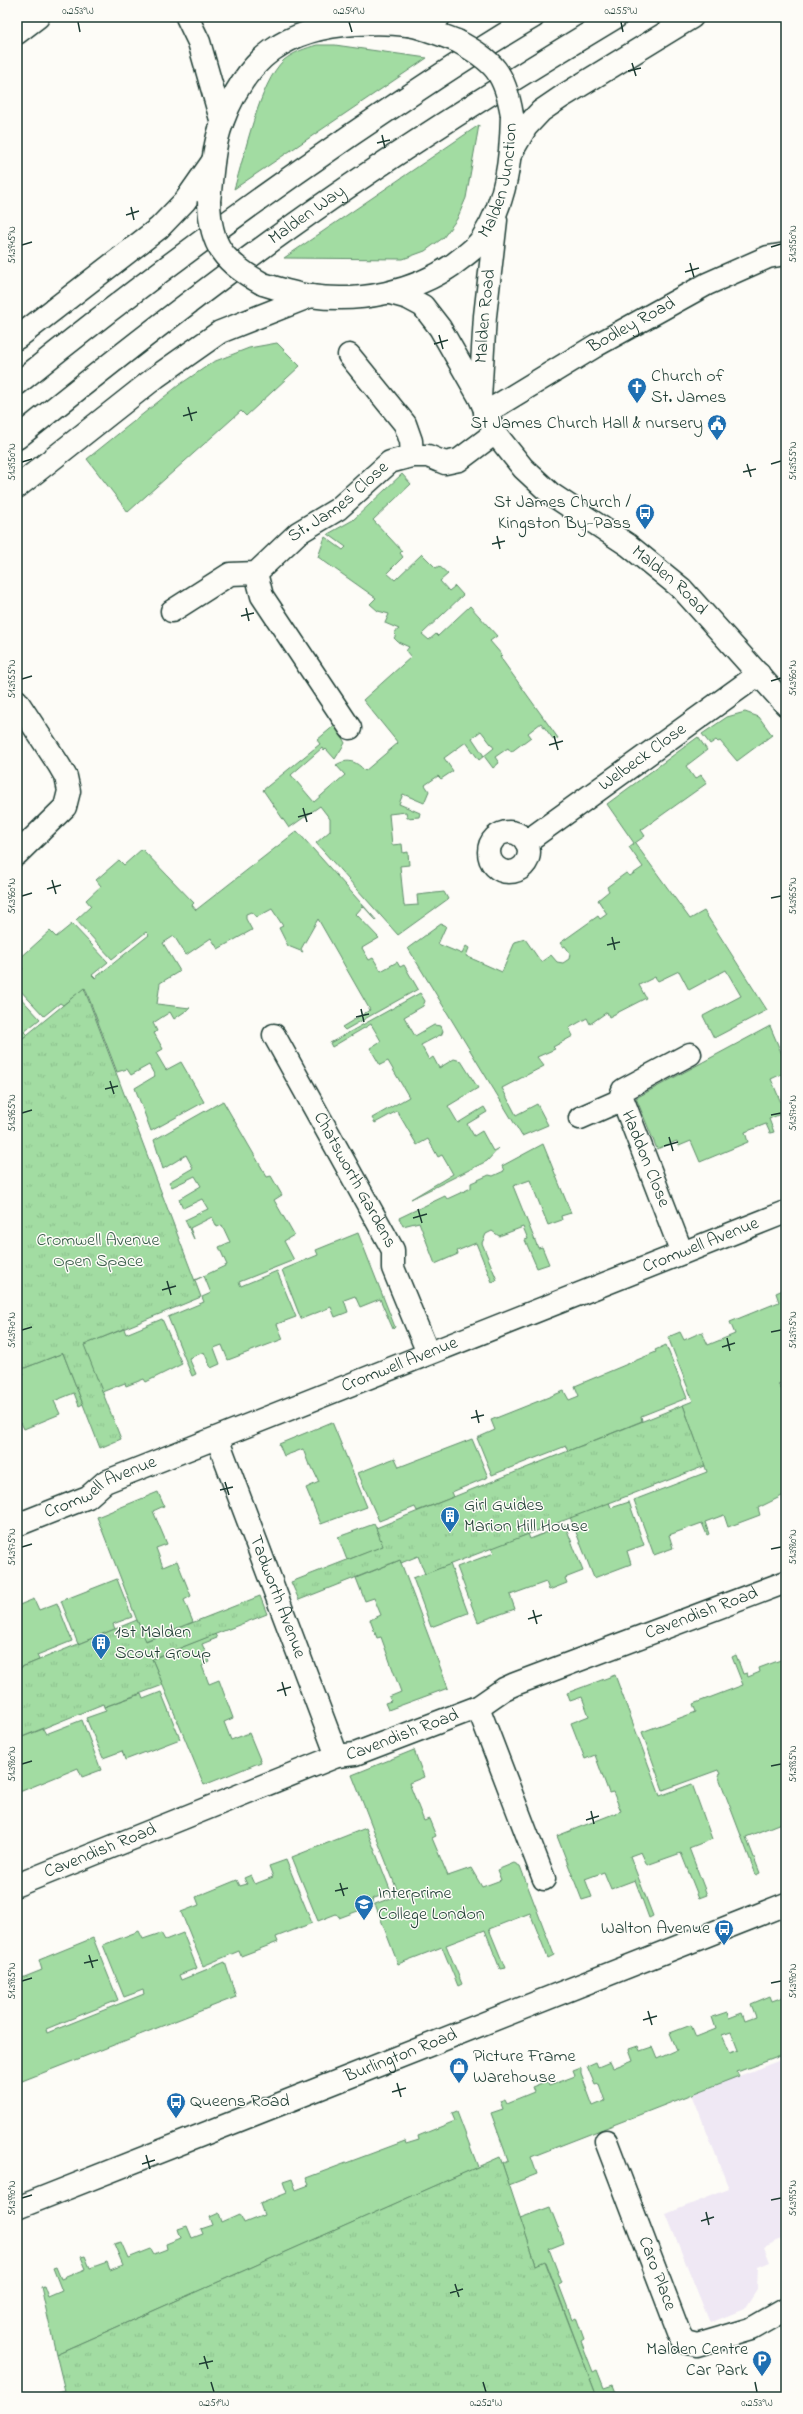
<svg xmlns="http://www.w3.org/2000/svg" width="803" height="2414" font-family="'Indie Flower',sans-serif">
	<style>
		.built { fill: #efe8f4 }
		.green { fill: #a2dca2; stroke: #608c6b; fill-rule: evenodd }
		.park { fill: url(#park-tufts); stroke: #608c6b }
		.lines { fill: none; stroke-linecap: round; stroke-linejoin: round }
		.street-casing { stroke: #1f3d34; stroke-width: 25 }
		.secondary-casing { stroke: #1f3d34; stroke-width: 25 }
		.primary-casing { stroke: #1f3d34; stroke-width: 25 }
		.highway-casing { stroke: #1f3d34; stroke-width: 25 }
		.street { stroke: #fdfcf7; stroke-width: 22 }
		.secondary { stroke: #fdfcf7; stroke-width: 22 }
		.primary { stroke: #fdfcf7; stroke-width: 22 }
		.highway { stroke: #fdfcf7; stroke-width: 22 }
		.primary-bridge-casing { stroke: #1f3d34; stroke-width: 25; stroke-linecap: butt }
		.primary-bridge { stroke: #fdfcf7; stroke-width: 22 }
		.ticks { fill: none; stroke: #1f3d34; stroke-width: 1.5 }
		.labels { text-anchor: middle; dominant-baseline: central; stroke-width: 3; stroke-linejoin: round; paint-order: stroke }
		.street-label { font-size: 18px; fill: #1f3d34; stroke: #fdfcf7 }
		.poi-label { font-size: 18px; fill: #1f3d34; stroke: #fdfcf7; text-anchor: start }
		.park-label { font-size: 18px; fill: #395d4a; stroke: #fdfcf7 }
		.neatline { fill: none; stroke: #1f3d34; stroke-width: 1.5 }
		.ticks-label { font-size: 10px; text-anchor: middle; fill: #1f3d34 }
	</style>
	<defs>
		<pattern id="park-tufts" width="24" height="20" patternUnits="userSpaceOnUse"><rect width="24" height="20" fill="#a2dca2"/><path d="M3 7l-1-3M5 7V3M7 7l1-3M15 17l-1-3M17 17v-4M19 17l1-3" fill="none" stroke="#8bbe8c"/></pattern>
	</defs>
	<rect width="100%" height="100%" fill="#fdfcf7"/>
	<filter id="ink" filterUnits="userSpaceOnUse"><feTurbulence type="fractalNoise" baseFrequency=".025" numOctaves="2"/><feDisplacementMap in="SourceGraphic" scale="8" xChannelSelector="R" yChannelSelector="G"/><feConvolveMatrix kernelMatrix="1 2 1 2 8 2 1 2 1" color-interpolation-filters="sRGB"/></filter>
	<g filter="url(#ink)">
		<!-- built -->
		<path class="built" d="M783,2059L786,2067V2237L764,2247L770,2262L758,2267L757,2289L744,2309L710,2323L666,2214L729,2189L692,2094Z"/>
		<!-- green -->
		<g class="green">
			<path d="M317,45H335L427,58L234,189C245,155 259,83 284,60C294,52 306,48 317,45Z"/>
			<path d="M479,125L466,198L457,219L443,238L425,251L403,259L284,258Z"/>
			<path d="M277,343L300,366L246,416L241,411L128,512L87,459L179,385L213,362L249,348Z"/>
			<path d="M402,474L411,484L373,520L402,551L400,553L403,557L387,573L395,580L422,554L436,568L439,566L448,574L440,581L449,591L455,586L463,595L422,634L429,640L436,634L438,636L470,606L497,636L490,641L502,655L500,657L558,738L554,740L541,723L528,733L531,737L511,752L508,748L495,757L499,763L493,768L484,756L479,760L466,742L444,758L453,771L441,779L438,776L425,785L429,791L424,803L403,794L399,804L420,813L419,817L407,818L406,812L389,814L392,845L402,844L403,853L408,852L409,865L400,866L404,906L418,905L417,895L444,892L448,899L398,935L316,843L330,831V819L320,806L289,828L263,790L320,744L317,740L335,725L345,743L335,759L326,749L324,751L322,748L291,775L314,802L345,775L336,765C348,758 356,761 365,771L398,743L363,700L411,657L406,651L409,647L398,642L394,638L396,635L394,633L399,629L385,623L389,614L378,611L370,604L376,598L318,557L325,537L343,550L346,547L328,534L353,520ZM481,731L494,748L484,756L472,738Z"/>
			<path d="M745,712L759,717L772,735L737,761L720,741L718,742L716,740L710,744L702,734L727,717Z"/>
			<path d="M698,737L707,750L686,766L695,779L701,775L707,783L641,830L645,836L635,843L690,919L704,911L767,1010L714,1038L703,1016L741,996L726,970L689,990L679,971L658,981L655,977L639,985L646,998L609,1017L607,1012L590,1024L587,1018L569,1028L573,1036L553,1047L555,1049L537,1057L544,1066L502,1088L516,1115L537,1104L548,1125L522,1136L408,948L441,924L446,926L438,944L462,954L466,946L469,948L466,956L502,972L515,942L525,939L541,962L551,955L557,962L563,963L569,959L570,953L565,946L563,947L560,943L598,916L600,919L607,914L598,900L609,891L607,887L626,873L630,876L643,867L629,847L634,843L607,804Z"/>
			<path d="M297,831L377,921L363,906L356,914L379,938L362,948L369,960L373,958L381,971L397,962L400,967L404,965L418,989L345,1030L342,1027L370,1010L318,919L301,949L303,952L288,946L279,928L283,926L272,909L257,917L251,912L246,914V919L252,930L218,949L211,938L186,955L174,936L163,943L180,971L160,983L157,1004L190,1008L174,1019L170,1012L153,1023L157,1031L154,1033L163,1049L156,1053L166,1070L181,1062L204,1102L151,1131L135,1088L155,1076L149,1065L131,1075L127,1069L117,1072L85,988L63,1005L60,1003L44,1016L17,987V975L23,969L17,961L50,931L56,937L72,924L108,962L92,975L95,978L149,935L146,932L112,959L76,920L91,906L86,900L101,886L96,880L119,860L124,865L142,849L194,903L192,905L196,910Z"/>
			<path d="M420,993L425,1001L423,1006L404,1017L415,1036L434,1025L441,1026L443,1031L441,1036L440,1035L421,1045L429,1060L433,1057L439,1068L454,1059L461,1061L478,1088L448,1106L458,1123L484,1107L487,1112L467,1124L474,1136L482,1131L493,1151L499,1148L487,1161L411,1199L453,1174L442,1155L438,1157L428,1139L417,1145L397,1111L375,1123L372,1118L409,1097L388,1061L380,1065L370,1048L381,1041L371,1024L332,1047L330,1043Z"/>
			<path d="M17,994L40,1019L24,1032L27,1035L17,1043Z"/>
			<path d="M770,1026L786,1064V1072L771,1079L785,1112L769,1119L774,1132L770,1133L766,1124L745,1132L748,1142L700,1162L691,1141L679,1146L677,1141L657,1149L636,1098Z"/>
			<path d="M223,1101L267,1177L271,1176L282,1195L274,1200L294,1235L284,1241L294,1260L239,1282L241,1286L277,1271L296,1317L277,1324L283,1339L228,1360L222,1345L214,1348L220,1364L211,1368L204,1352L189,1358L196,1374L192,1376L168,1317L204,1302L202,1297L211,1293L204,1276L195,1280L227,1265L219,1247L230,1242L222,1225L217,1227L212,1217L190,1228L194,1239L185,1220L208,1209L202,1199L183,1208L179,1199L201,1186L195,1176L172,1187L169,1182L193,1168L186,1155L163,1169L154,1140Z"/>
			<path d="M543,1144L571,1213L561,1216L562,1220L548,1225L530,1180L513,1186L538,1248L542,1247L549,1264L537,1268L525,1240L528,1239L523,1227L499,1236L492,1231L486,1234L482,1243L497,1280L492,1282L476,1243L457,1251L458,1254L435,1264L419,1222L403,1226L399,1218L445,1196L447,1199L471,1188V1183L489,1175L493,1176L504,1171L502,1166Z"/>
			<path d="M358,1233L395,1327L393,1329L380,1299L360,1307L355,1296L344,1300L348,1312L335,1317L331,1307L301,1319L282,1270L318,1255L316,1250Z"/>
			<path d="M785,1289L786,1381L778,1384L781,1389L786,1386V1494L758,1508L760,1515L728,1527L724,1515L705,1522L709,1534L707,1535L702,1523L669,1535L673,1548L654,1555L634,1500L707,1472L683,1405L693,1401L668,1337L680,1332L684,1340L702,1332L708,1345L735,1334L730,1322L779,1302L776,1293Z"/>
			<path d="M162,1319L182,1364L146,1382L144,1379L126,1386L125,1383L102,1392L83,1345L124,1329L126,1334Z"/>
			<path d="M666,1345L687,1398L641,1416L642,1421L568,1451L566,1446L492,1475L477,1438L495,1430L491,1420L564,1391L569,1400L579,1396L575,1386L656,1352L655,1350Z"/>
			<path d="M63,1353L83,1404L79,1406L74,1393L54,1401L60,1414L24,1429L21,1423L17,1425V1377L23,1374L22,1369Z"/>
			<path d="M332,1422L367,1507L321,1524L306,1488L319,1482L311,1465H309L303,1449L284,1456L279,1444Z"/>
			<path d="M472,1439L488,1477L452,1492L454,1497L417,1511L415,1507L379,1521L358,1473L395,1458L399,1467Z"/>
			<path d="M158,1492L164,1506L153,1511L167,1544L156,1548L163,1567L177,1561L191,1596L184,1600L193,1622L145,1641L97,1517Z"/>
			<path d="M609,1502L611,1508L629,1502L644,1545L627,1551L631,1564L594,1578L570,1517Z"/>
			<path d="M374,1524L385,1546L347,1560L338,1537Z"/>
			<path d="M565,1525L583,1571L565,1578L567,1583L549,1590L546,1582L510,1595L515,1609L478,1622L457,1567L494,1553L492,1547L528,1534L530,1539Z"/>
			<path d="M400,1560L448,1688L388,1710L385,1703L391,1701L389,1697L401,1692L381,1637L377,1638L370,1620L381,1615L374,1598L365,1601L356,1578Z"/>
			<path d="M450,1564L468,1613L431,1627L413,1578Z"/>
			<path d="M117,1579L132,1617L113,1624L115,1629L78,1644L61,1601Z"/>
			<path d="M34,1599L39,1610L57,1603L72,1641L37,1655L39,1660L17,1669V1606Z"/>
			<path d="M215,1634L217,1638L202,1644L210,1662L202,1666L209,1684L219,1680L233,1718L224,1722L231,1740L249,1733L261,1762L204,1785L152,1659Z"/>
			<path d="M736,1655L743,1674L747,1673L748,1677L760,1672L759,1668L786,1658V1821L746,1837L760,1873L756,1875L718,1775L720,1774L718,1770L663,1790L642,1732L696,1712L693,1704L743,1685L732,1657Z"/>
			<path d="M615,1675L660,1796L692,1784L712,1839L689,1848L707,1895L699,1898L681,1853L647,1865L641,1852L630,1856L653,1916L649,1918L635,1880L611,1889L604,1872L585,1879L592,1897L582,1900L557,1836L621,1811L613,1792L609,1793L595,1755L585,1759L571,1723L589,1716L582,1697L570,1701L567,1693Z"/>
			<path d="M161,1692L180,1739L125,1760L122,1751L103,1758L86,1718L106,1711L104,1707L141,1694L143,1699Z"/>
			<path d="M82,1720L101,1770L82,1777L78,1768L17,1793V1739L43,1729L46,1734Z"/>
			<path d="M414,1750L424,1777L409,1783L424,1821L429,1819L436,1836L432,1838L448,1876L471,1868L482,1887L501,1880L497,1870L514,1863L520,1866L554,1955L548,1958L530,1913L489,1929L505,1968L500,1969L485,1930L446,1945L462,1984L458,1986L442,1947L398,1964L375,1904L399,1895L352,1775Z"/>
			<path d="M366,1828L391,1892L372,1899L374,1905L339,1918L336,1914L318,1921L292,1857Z"/>
			<path d="M286,1860L312,1923L276,1937L278,1942L241,1956L239,1951L203,1966L181,1912L199,1905L196,1897L237,1880L240,1886L247,1884L244,1878L251,1875L255,1884L273,1877L269,1866Z"/>
			<path d="M139,1931L143,1939L161,1933L165,1940L183,1933L197,1968L179,1975L181,1980L225,1962L236,1997L17,2083V1980L42,1970L39,1960L93,1938L118,2000L46,2029L47,2033L144,1994L143,1990L124,1997L103,1945Z"/>
			<path d="M770,1996L772,2001L786,1996V2054L737,2072L739,2076L531,2157L537,2174L509,2185L502,2163L508,2160L491,2113L503,2109L500,2101L505,2099L507,2103L534,2092L532,2087L547,2081L549,2086L575,2076L573,2071L581,2068V2074L593,2106L605,2101L599,2084L595,2085L587,2066L596,2062L598,2067L610,2062L613,2068L633,2060L629,2049L638,2046L640,2051L652,2047L657,2059L677,2050L670,2033L691,2025L696,2037L716,2029L712,2017L727,2012L729,2018L742,2013L745,2021L756,2017L751,2004ZM731,2032L738,2050L730,2053L722,2035Z"/>
			<path d="M457,2112L478,2167L56,2354L41,2287L44,2286L48,2297L62,2291L53,2268L56,2267L61,2279L86,2269L81,2257L85,2256L90,2268L107,2262L110,2270L123,2265L114,2244L121,2242L128,2258L151,2249L154,2254L167,2249L166,2244L181,2238L178,2229L187,2226L192,2238L203,2234L201,2229L213,2225L210,2217L219,2213L222,2222L240,2214L244,2223L264,2215L260,2204L287,2193L283,2182L292,2179L296,2190L309,2185L306,2178L405,2141L406,2144L419,2140L418,2136L455,2121L452,2114Z"/>
			<path d="M550,2207L564,2243L549,2249L562,2283L559,2285L572,2319L576,2317L584,2339L581,2341L593,2372L597,2370L604,2388L613,2385L617,2395L597,2397L546,2262L536,2265L520,2218Z"/>
		</g>
		<!-- park -->
		<g class="park">
			<path d="M84,988L201,1297L84,1345L121,1439L100,1448L63,1353L17,1371V1043Z"/>
			<path d="M683,1405L705,1466L425,1574L418,1556L401,1563L400,1560L299,1600L291,1582L383,1546L376,1528Z"/>
			<path d="M260,1596L267,1614L152,1659L163,1685L104,1707L103,1704L17,1739V1669L137,1620L146,1641Z"/>
			<path d="M500,2157L536,2265L545,2261L597,2397H45L65,2391L56,2354Z"/>
		</g>
		<g class="lines">
			<!-- street casing -->
			<g class="street-casing">
				<g id="street">
					<path d="M17,33L38,17"/>
					<path d="M349,355L405,424L411,441L412,456"/>
					<path id="s1" d="M485,413L597,345L707,284L768,257L786,254"/>
					<path d="M256,573L262,596L350,728"/>
					<path id="s2" d="M172,611L230,574L256,573L298,533L338,509L390,462L412,456H428L445,463L459,460L495,433"/>
					<path d="M17,701L59,765L66,777L69,791L65,807L17,854"/>
					<circle cx="509" cy="852" r="20"/>
					<path id="s3" d="M526,842L759,674"/>
					<path id="s4" d="M274,1035L393,1250V1268L428,1353"/>
					<path d="M580,1118L621,1100"/>
					<path d="M682,1253L621,1095L623,1090L690,1054"/>
					<path id="s5" d="M217,1438L337,1756"/>
					<path id="s6" d="M17,1525L88,1497L105,1482L786,1212"/>
					<path d="M478,1707L544,1879"/>
					<path id="s7" d="M17,1885L337,1756L355,1754L478,1707L504,1689L515,1684L786,1582"/>
					<path id="s8" d="M606,2141L680,2335L685,2342L697,2345L751,2329L786,2309"/>
				</g>
			</g>
			<!-- secondary casing -->
			<g class="secondary-casing">
				<g id="secondary">
					<path id="s9" d="M17,2208L786,1904"/>
				</g>
			</g>
			<!-- primary casing -->
			<g class="primary-casing">
				<g id="primary">
					<path d="M187,17L199,42L222,123"/>
					<path d="M209,201C212,175 213,147 222,123C246,57 287,28 356,24C373,23 391,23 408,25C425,28 441,35 457,41"/>
					<path id="s10" d="M263,284C279,289 294,294 310,296C360,303 414,292 454,264C464,256 477,248 483,237C507,200 511,158 512,115"/>
					<path id="s11" d="M390,293L408,298L423,306L440,328L480,398L495,433L523,468L551,494L628,545L682,589L786,705"/>
					<path id="s12" d="M480,398L485,316L496,220"/>
				</g>
			</g>
			<!-- highway casing -->
			<g class="highway-casing">
				<g id="highway">
					<path d="M408,25L439,17"/>
					<path d="M511,153L526,127L541,111L563,96L692,17"/>
					<path d="M17,338L159,228L185,201L213,161"/>
					<path d="M17,384C125,296 236,214 351,135C411,94 470,54 533,17"/>
					<path id="s13" d="M17,438C100,371 184,305 270,242C381,161 498,88 616,17"/>
					<path d="M17,487L156,377L220,332L311,296"/>
				</g>
			</g>
			<!-- street -->
			<use href="#street" class="street"/>
			<!-- secondary -->
			<use href="#secondary" class="secondary"/>
			<!-- primary -->
			<use href="#primary" class="primary"/>
			<!-- highway -->
			<use href="#highway" class="highway"/>
			<!-- primary-bridge casing -->
			<g class="primary-bridge-casing">
				<g id="primary-bridge">
					<path d="M457,41C494,61 505,73 512,115"/>
					<path d="M209,201C210,247 224,262 263,284"/>
				</g>
			</g>
			<!-- primary-bridge -->
			<use href="#primary-bridge" class="primary-bridge"/>
		</g>
	</g>
	<!-- ticks -->
	<path class="ticks" d="M78,22L80,32M349,22L352,32M621,22L623,32M632,63L636,76M628,71L641,68M382,135L385,148M377,143L390,140M131,207L134,220M126,215L139,211M22,245L32,242M771,247L781,244M690,263L694,277M685,272L699,268M439,335L443,349M434,344L448,340M188,407L192,421M183,416L197,412M22,462L32,459M747,464L751,477M771,464L781,461M743,472L756,469M497,536L500,549M492,544L505,541M246,608L249,621M241,616L254,613M22,679L32,676M771,681L781,678M554,736L558,750M549,745L563,741M303,808L307,822M298,817L312,813M52,880L56,894M47,889L61,885M22,896L32,893M771,898L781,896M612,937L615,950M607,945L620,942M361,1009L364,1022M356,1017L369,1014M110,1081L114,1094M105,1089L118,1086M22,1113L32,1110M771,1115L781,1113M669,1137L673,1151M664,1146L678,1142M418,1209L422,1223M413,1218L427,1214M167,1281L171,1295M162,1290L176,1286M22,1330L32,1327M771,1332L781,1330M727,1338L730,1351M722,1347L735,1343M476,1410L479,1423M471,1418L484,1415M225,1482L229,1495M220,1490L233,1487M22,1547L32,1544M771,1549L781,1547M533,1610L537,1624M528,1619L542,1615M282,1682L286,1696M277,1691L291,1687M22,1764L32,1761M771,1766L781,1764M591,1811L594,1824M586,1820L599,1816M340,1883L344,1896M335,1891L348,1888M89,1955L93,1968M84,1963L98,1960M22,1981L32,1978M771,1983L781,1981M648,2011L652,2025M643,2020L657,2016M397,2083L401,2097M392,2092L406,2088M146,2155L150,2169M142,2164L155,2160M22,2198L32,2195M771,2200L781,2198M706,2212L709,2225M701,2221L714,2217M455,2284L459,2297M450,2293L463,2289M204,2356L208,2369M199,2364L213,2361M211,2382L214,2392M483,2382L486,2392M755,2382L757,2392"/>
	<!-- icons -->
	<defs>
		<g id="church-pin" transform="scale(1)"><path d="M0 17L-7.5 6A9.5 9.5 0 1 1 7.5 6Z" fill="#1f6fb2" stroke="#fdfcf7"/><path d="M-1.2-6h2.4v3.5h3.3v2.4h-3.3V6h-2.4V-.1h-3.3v-2.4h3.3Z" fill="#fff"/></g>
		<g id="civic-pin" transform="scale(1)"><path d="M0 17L-7.5 6A9.5 9.5 0 1 1 7.5 6Z" fill="#1f6fb2" stroke="#fdfcf7"/><path d="M-.6-6.5H3V-4.5H.6V-3L4-1V1h2V6H-6V1h2V-1L-.6-3ZM-1.2 2.5V6h2.4V2.5Z" fill="#fff"/></g>
		<g id="bus-pin" transform="scale(1)"><path d="M0 17L-7.5 6A9.5 9.5 0 1 1 7.5 6Z" fill="#1f6fb2" stroke="#fdfcf7"/><path d="M-5-6H5V4H4V6H2V4H-2V6H-4V4H-5ZM-3.5-4V0h7V-4ZM-3.5 1.2v1.5H-2V1.2ZM2 1.2v1.5H3.5V1.2Z" fill="#fff"/></g>
		<g id="building-pin" transform="scale(1)"><path d="M0 17L-7.5 6A9.5 9.5 0 1 1 7.5 6Z" fill="#1f6fb2" stroke="#fdfcf7"/><path d="M-4-6H4V6H1V3H-1V6H-4ZM-2.5-4.3h1.7v1.8h-1.7ZM.8-4.3h1.7v1.8H.8ZM-2.5-1h1.7V.8h-1.7ZM.8-1h1.7V.8H.8Z" fill="#fff"/></g>
		<g id="university-pin" transform="scale(1)"><path d="M0 17L-7.5 6A9.5 9.5 0 1 1 7.5 6Z" fill="#1f6fb2" stroke="#fdfcf7"/><path d="M0-5L7-2L0 1L-7-2ZM-4 1L0 2.5L4 1V4Q0 6-4 4Z" fill="#fff"/></g>
		<g id="shop-pin" transform="scale(1)"><path d="M0 17L-7.5 6A9.5 9.5 0 1 1 7.5 6Z" fill="#1f6fb2" stroke="#fdfcf7"/><path d="M-5-2.5h2.3a2.7 3.5 0 0 1 5.4 0H5L5.5 6h-11ZM-1.5-2.5h3a1.5 2.3 0 0 0-3 0Z" fill="#fff"/></g>
		<g id="parking-pin" transform="scale(1)"><path d="M0 17L-7.5 6A9.5 9.5 0 1 1 7.5 6Z" fill="#1f6fb2" stroke="#fdfcf7"/><path d="M-3.5-5.5H1a3.5 3.5 0 0 1 0 7H-1V5.5H-3.5ZM-1-3.4V-.6H.8a1.4 1.4 0 0 0 0-2.8Z" fill="#fff"/></g>
	</defs>
	<g fill-rule="evenodd">
		<use href="#church-pin" x="637" y="387"/>
		<use href="#civic-pin" x="717" y="424"/>
		<use href="#bus-pin" x="645" y="513"/>
		<use href="#building-pin" x="450" y="1516"/>
		<use href="#building-pin" x="101" y="1643"/>
		<use href="#university-pin" x="364" y="1904"/>
		<use href="#bus-pin" x="724" y="1929"/>
		<use href="#shop-pin" x="459" y="2067"/>
		<use href="#bus-pin" x="176" y="2102"/>
		<use href="#parking-pin" x="762" y="2360"/>
	</g>
	<g class="labels">
		<!-- street labels -->
		<g class="street-label">
			<text stroke="none"><textPath href="#s10" startOffset="299">Malden Junction</textPath></text>
			<text stroke="none"><textPath href="#s13" startOffset="366">Malden Way</textPath></text>
			<text stroke="none"><textPath href="#s12" startOffset="82">Malden Road</textPath></text>
			<text stroke="none"><textPath href="#s1" startOffset="171">Bodley Road</textPath></text>
			<text stroke="none"><textPath href="#s2" startOffset="204">St. James' Close</textPath></text>
			<text stroke="none"><textPath href="#s11" startOffset="412">Malden Road</textPath></text>
			<text stroke="none"><textPath href="#s3" startOffset="144">Welbeck Close</textPath></text>
			<text transform="translate(645 1159) rotate(68)">Haddon Close</text>
			<text stroke="none"><textPath href="#s4" startOffset="166">Chatsworth Gardens</textPath></text>
			<text stroke="none"><textPath href="#s6" startOffset="740">Cromwell Avenue</textPath></text>
			<text stroke="none"><textPath href="#s6" startOffset="416">Cromwell Avenue</textPath></text>
			<text stroke="none"><textPath href="#s6" startOffset="92">Cromwell Avenue</textPath></text>
			<text stroke="none"><textPath href="#s5" startOffset="170">Tadworth Avenue</textPath></text>
			<text stroke="none"><textPath href="#s7" startOffset="738">Cavendish Road</textPath></text>
			<text stroke="none"><textPath href="#s7" startOffset="414">Cavendish Road</textPath></text>
			<text stroke="none"><textPath href="#s7" startOffset="90">Cavendish Road</textPath></text>
			<text stroke="none"><textPath href="#s9" startOffset="413">Burlington Road</textPath></text>
			<text stroke="none"><textPath href="#s8" startOffset="142">Caro Place</textPath></text>
		</g>
		<!-- poi labels -->
		<g class="poi-label">
			<text x="651" y="377">Church of<tspan x="651" dy="21">St. James</tspan></text>
			<text x="703" y="424" text-anchor="end">St James Church Hall &amp; nursery</text>
			<text x="631" y="503" text-anchor="end">St James Church /<tspan x="631" dy="21">Kingston By-Pass</tspan></text>
			<text x="464" y="1506">Girl Guides<tspan x="464" dy="21">Marion Hill House</tspan></text>
			<text x="115" y="1633">1st Malden<tspan x="115" dy="21">Scout Group</tspan></text>
			<text x="378" y="1894">Interprime<tspan x="378" dy="21">College London</tspan></text>
			<text x="710" y="1929" text-anchor="end">Walton Avenue</text>
			<text x="473" y="2057">Picture Frame<tspan x="473" dy="21">Warehouse</tspan></text>
			<text x="190" y="2102">Queens Road</text>
			<text x="748" y="2350" text-anchor="end">Malden Centre<tspan x="748" dy="21">Car Park</tspan></text>
		</g>
		<!-- park labels -->
		<g class="park-label">
			<text x="98" y="1241">Cromwell Avenue<tspan x="98" dy="21">Open Space</tspan></text>
		</g>
	</g>
	<!-- margin -->
	<rect width="803" height="2414" fill="none" stroke="#fdfcf7" stroke-width="44"/>
	<rect x="22" y="22" width="759" height="2370" class="neatline"/>
	<g class="ticks-label">
		<text x="78" y="14">0.253°W</text>
		<text x="349" y="14">0.254°W</text>
		<text x="621" y="14">0.255°W</text>
		<text transform="translate(792 244) rotate(-90)" y="4">51.3950°N</text>
		<text transform="translate(11 245) rotate(-90)" y="4">51.3945°N</text>
		<text transform="translate(792 461) rotate(-90)" y="4">51.3955°N</text>
		<text transform="translate(11 462) rotate(-90)" y="4">51.3950°N</text>
		<text transform="translate(792 678) rotate(-90)" y="4">51.3960°N</text>
		<text transform="translate(11 679) rotate(-90)" y="4">51.3955°N</text>
		<text transform="translate(792 896) rotate(-90)" y="4">51.3965°N</text>
		<text transform="translate(11 896) rotate(-90)" y="4">51.3960°N</text>
		<text transform="translate(792 1113) rotate(-90)" y="4">51.3970°N</text>
		<text transform="translate(11 1113) rotate(-90)" y="4">51.3965°N</text>
		<text transform="translate(792 1330) rotate(-90)" y="4">51.3975°N</text>
		<text transform="translate(11 1330) rotate(-90)" y="4">51.3970°N</text>
		<text transform="translate(792 1547) rotate(-90)" y="4">51.3980°N</text>
		<text transform="translate(11 1547) rotate(-90)" y="4">51.3975°N</text>
		<text transform="translate(792 1764) rotate(-90)" y="4">51.3985°N</text>
		<text transform="translate(11 1764) rotate(-90)" y="4">51.3980°N</text>
		<text transform="translate(792 1981) rotate(-90)" y="4">51.3990°N</text>
		<text transform="translate(11 1981) rotate(-90)" y="4">51.3985°N</text>
		<text transform="translate(792 2198) rotate(-90)" y="4">51.3995°N</text>
		<text transform="translate(11 2198) rotate(-90)" y="4">51.3990°N</text>
		<text x="214" y="2406">0.251°W</text>
		<text x="486" y="2406">0.252°W</text>
		<text x="757" y="2406">0.253°W</text>
	</g>
</svg>
